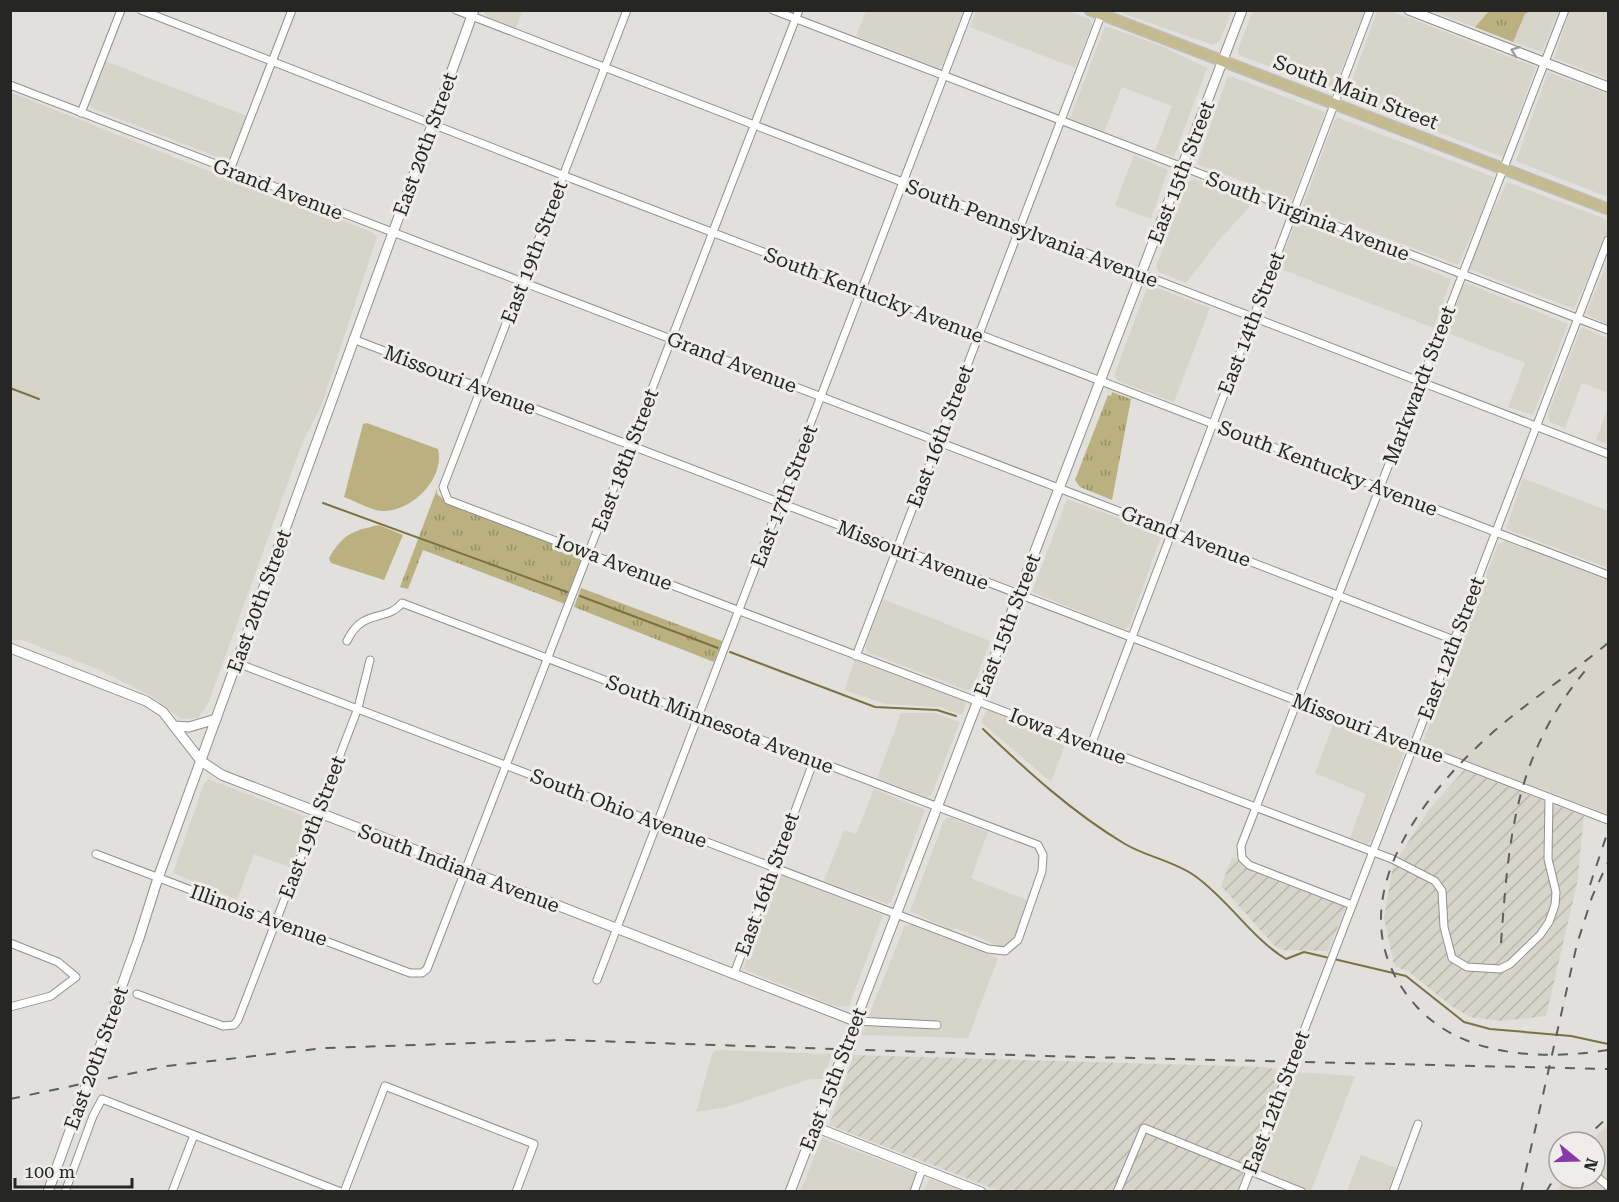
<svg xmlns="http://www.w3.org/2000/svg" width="1619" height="1202" font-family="'Roboto Serif',serif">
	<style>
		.built { fill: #d7d5ca }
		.industrial { fill: url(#industrial-furrows) }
		.grass { fill: url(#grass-tufts) }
		.pitch { fill: #bab080 }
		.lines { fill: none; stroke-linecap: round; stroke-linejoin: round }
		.stream { stroke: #7b7142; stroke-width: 2 }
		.street-casing { stroke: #91908c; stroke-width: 9 }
		.secondary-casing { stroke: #91908c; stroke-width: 11 }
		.primary-casing { stroke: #bebebe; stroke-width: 13 }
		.street { stroke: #fff; stroke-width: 7 }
		.secondary { stroke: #fff; stroke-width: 9 }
		.primary { stroke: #c4bb91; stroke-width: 10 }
		.rail { stroke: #5e5e5c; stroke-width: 2; stroke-dasharray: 10 10; stroke-linecap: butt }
		.secondary-bridge-casing { stroke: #91908c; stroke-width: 11; stroke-linecap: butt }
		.secondary-bridge { stroke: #fff; stroke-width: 9 }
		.oneway { stroke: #9d9d9d }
		.labels { text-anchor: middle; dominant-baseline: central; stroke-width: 6; stroke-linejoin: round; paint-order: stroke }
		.street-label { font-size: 20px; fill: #262625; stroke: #eeede9 }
	</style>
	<defs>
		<pattern id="industrial-furrows" width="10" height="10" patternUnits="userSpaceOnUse" patternTransform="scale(1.5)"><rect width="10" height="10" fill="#d7d5ca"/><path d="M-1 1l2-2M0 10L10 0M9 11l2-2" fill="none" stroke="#b8b7ad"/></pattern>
		<pattern id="grass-tufts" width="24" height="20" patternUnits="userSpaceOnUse" patternTransform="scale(1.5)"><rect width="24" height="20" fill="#bab080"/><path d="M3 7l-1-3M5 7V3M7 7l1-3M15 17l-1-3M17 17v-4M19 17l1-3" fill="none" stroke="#978f69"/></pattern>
	</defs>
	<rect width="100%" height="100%" fill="#e1e0dc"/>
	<!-- built -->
	<g class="built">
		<path d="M484,11V10L522,11L516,28L487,17Z"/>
		<path d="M866,11V10L964,11L944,63L939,68L856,36Z"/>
		<path d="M976,11H1068L1090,19L1092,25L1075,68L970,27Z"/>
		<path d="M1116,11L1232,10V11L1220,41L1213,45Z"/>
		<path d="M1253,11H1365L1333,90L1239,55L1238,49Z"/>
		<path d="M1377,11H1391L1536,67L1503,157L1346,97Z"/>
		<path d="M1432,11H1489L1475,27Z"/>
		<path d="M1531,11H1559L1542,52L1513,42L1525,14Z"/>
		<path d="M1570,11H1608V79L1554,58Z"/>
		<path d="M1105,26L1159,45L1207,68L1174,157L1155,151L1172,106L1122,87L1104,132L1070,118Z"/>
		<path d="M105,61L247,116L231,158L225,160L91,108L89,103Z"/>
		<path d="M1548,72L1608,94V197L1516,161Z"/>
		<path d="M1230,76L1325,112L1292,200L1197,164L1227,78Z"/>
		<path d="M10,92L289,203L306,206L372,232L377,237L322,404L302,444L208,704L198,718L181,719L151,696L100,670L22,640L11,641Z"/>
		<path d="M1338,118L1494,177L1480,216L1458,265L1303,206L1334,121Z"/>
		<path d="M1134,155L1168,170L1151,219L1115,205Z"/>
		<path d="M1194,179L1254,202L1219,240L1186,283L1159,272L1156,267L1188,182Z"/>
		<path d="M1507,182L1608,220V232L1574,309L1469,269L1484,229Z"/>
		<path d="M1300,220L1451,279L1434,328L1278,268L1296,221Z"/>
		<path d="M1608,260V325L1586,314Z"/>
		<path d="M1466,283L1568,324L1533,415L1508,407L1525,363L1445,332L1463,285Z"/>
		<path d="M1152,286L1210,308L1174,402L1118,381L1114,376L1146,290Z"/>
		<path d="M1583,328L1608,338V393L1582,383L1565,428L1550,422L1548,414L1580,330Z"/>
		<path d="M1608,407V445L1596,440Z"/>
		<path d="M1523,478L1608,511V568L1506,529Z"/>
		<path d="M1067,499L1162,534L1128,628L1122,629L1032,592Z"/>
		<path d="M1505,541L1608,580V814L1428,747L1423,742L1498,544Z"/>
		<path d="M883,599L990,641L972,690H966L867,652L865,646Z"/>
		<path d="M855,660L963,700L966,705L962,715L939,707L886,704L844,690Z"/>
		<path d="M992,710L1067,740L1051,782L981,722L986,711Z"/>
		<path d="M901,713H935L960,722L932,794L927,797L877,779Z"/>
		<path d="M1335,720L1400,745L1405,750L1371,841L1368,844L1350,838L1366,794L1315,773Z"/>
		<path d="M208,779L309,818L291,868L254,854L237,900L173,873L203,786Z"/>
		<path d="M874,789L925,810L891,902L887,904L824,881L844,830L856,834Z"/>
		<path d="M949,817L988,832L971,878L1029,901L1016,937L1007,946L995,947L992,943L956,928L951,930L910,911L944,820Z"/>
		<path d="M782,875L883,915L849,1006L837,1007L743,969L776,878Z"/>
		<path d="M905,925H911L998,958L968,1038L861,1035Z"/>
		<path d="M716,1050L832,1054L823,1079H810L727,1107L696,1112L712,1054Z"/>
		<path d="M1294,1072L1355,1076L1311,1191L1262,1171L1259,1167Z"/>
		<path d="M1608,1125V1191L1557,1192L1565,1178H1595V1142H1590Z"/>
		<path d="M822,1138L915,1173L917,1174L912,1191L800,1192Z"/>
		<path d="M1361,1155L1397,1168L1388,1191H1347Z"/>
		<path d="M930,1179L932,1180L963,1191H923Z"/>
	</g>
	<!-- industrial -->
	<g class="industrial">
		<path d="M1464,770L1584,816L1577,884L1546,1016L1502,1021L1470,1017L1450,1005L1408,971L1396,967L1393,961L1384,918L1393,866L1428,811Z"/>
		<path d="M1232,857L1348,902L1328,951L1282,950L1275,946L1221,886Z"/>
		<path d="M854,1055L1266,1067L1283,1071L1238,1191H1000L829,1125Z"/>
	</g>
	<!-- grass -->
	<g class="grass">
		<path d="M1489,11L1490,10L1531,11L1525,14L1513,42L1475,27Z"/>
		<path d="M1112,392L1131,399L1112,500L1080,487L1075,480L1108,395L1111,396Z"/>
		<path d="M437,489V494L448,503L580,553L583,560L565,604L423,550L408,589L400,587Z"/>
		<path d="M581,588L722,641L714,662L574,607Z"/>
	</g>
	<!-- pitch -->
	<g class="pitch">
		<path d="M367,423L438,449C445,478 413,511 383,511C372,511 355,501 344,497L363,424Z"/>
		<path d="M379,525L403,535L384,580L331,563L329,558C343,534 352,531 379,525Z"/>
	</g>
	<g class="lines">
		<!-- stream -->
		<g class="stream">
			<path d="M10,388L39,399"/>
			<path d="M323,503L567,592"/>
			<path d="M580,596L718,648"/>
			<path d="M730,652L875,707L937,710L956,716"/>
			<path d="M983,729C1027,771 1073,813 1125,844C1147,857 1174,861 1195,876C1229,900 1251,938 1286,959L1304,952L1406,976L1464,1022L1490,1029L1571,1036L1608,1044"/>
		</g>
		<!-- street casing -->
		<g class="street-casing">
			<g id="street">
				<path d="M141,10L570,178L1608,575"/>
				<path d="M456,10L1608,454"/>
				<path d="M627,10L443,487L448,500L1392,859L1435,881L1442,891L1444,927L1452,958L1467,967L1500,969L1510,964L1540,935L1549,922L1555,905L1556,892L1548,859L1549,798"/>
				<path d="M773,10L1608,330"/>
				<path d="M10,85L1454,640"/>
				<path d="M81,113L121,10"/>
				<path d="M230,170L292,10"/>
				<path d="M353,339L1608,820"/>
				<path d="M856,656L1102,13"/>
				<path d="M237,663L988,949L1005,951L1018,940L1042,871L1043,855L1038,845L402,603C386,623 363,607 347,641"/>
				<path d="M1091,745L1370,10"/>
				<path d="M96,854L410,973H422L427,969L799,10"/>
				<path d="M1352,905L1249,865L1242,858L1241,846L1565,10"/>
				<path d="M10,943L58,962L76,977L51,996L10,1007"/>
				<path d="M734,974L814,760"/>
				<path d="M597,980L969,10"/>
				<path d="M137,994L223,1026L234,1025L238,1020L358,708L370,660"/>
				<path d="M855,1021L937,1025"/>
				<path d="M1595,1175L1608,1186"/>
				<path d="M65,1192L93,1116L102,1099L341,1192"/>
				<path d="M172,1192L194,1135"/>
				<path d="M344,1192L385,1086L534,1144L516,1192"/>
				<path d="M914,1192L922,1169"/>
				<path d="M1117,1192L1144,1128L1302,1192"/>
				<path d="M1242,1192L1608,240"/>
				<path d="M1393,1192L1418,1124"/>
			</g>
		</g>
		<!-- secondary casing -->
		<g class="secondary-casing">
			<g id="secondary">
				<path d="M1409,10L1608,87"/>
				<path d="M10,648L146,701L163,712L201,761L222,775L855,1021"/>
				<path d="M174,726L189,727L216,719"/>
				<path d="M139,938L158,878L474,10"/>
				<path d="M815,1127L981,1192"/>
				<path d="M790,1192L1242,10"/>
			</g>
		</g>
		<!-- primary casing -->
		<g class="primary-casing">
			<path id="primary" d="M1090,10L1608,209"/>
		</g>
		<!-- street -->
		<use href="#street" class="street"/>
		<!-- secondary -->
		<use href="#secondary" class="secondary"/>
		<!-- primary -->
		<use href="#primary" class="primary"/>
		<!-- rail -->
		<g class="rail">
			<path d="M1608,643C1567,677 1519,707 1480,744C1409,811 1335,917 1417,1007C1464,1058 1545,1060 1608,1050"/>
			<path d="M1590,885L1608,831"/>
			<path d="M1501,943C1509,834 1515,752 1590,665"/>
			<path d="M10,1099L167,1066L325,1048L566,1040L1045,1056L1608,1069"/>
			<path d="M1581,1142L1608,1117"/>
			<path d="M1521,1192L1577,944L1592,897L1608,862"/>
			<path d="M1546,1192L1559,1170"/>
		</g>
		<!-- secondary-bridge casing -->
		<g class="secondary-bridge-casing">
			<path id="secondary-bridge" d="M48,1192L139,938"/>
		</g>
		<!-- secondary-bridge -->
		<use href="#secondary-bridge" class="secondary-bridge"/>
	</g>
	<!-- one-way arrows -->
	<defs><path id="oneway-chevron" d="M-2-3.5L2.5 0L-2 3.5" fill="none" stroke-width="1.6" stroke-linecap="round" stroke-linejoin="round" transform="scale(1.5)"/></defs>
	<use class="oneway" href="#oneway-chevron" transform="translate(1515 51) rotate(-159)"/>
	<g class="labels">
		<!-- street labels -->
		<g class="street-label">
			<text transform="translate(1356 92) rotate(21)">South Main Street</text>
			<text transform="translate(425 144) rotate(-70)">East 20th Street</text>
			<text transform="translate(1181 172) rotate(-69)">East 15th Street</text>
			<text transform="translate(278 189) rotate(21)">Grand Avenue</text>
			<text transform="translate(1308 216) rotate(21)">South Virginia Avenue</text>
			<text transform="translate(1032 233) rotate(21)">South Pennsylvania Avenue</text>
			<text transform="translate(534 252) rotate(-69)">East 19th Street</text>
			<text transform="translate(874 295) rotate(21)">South Kentucky Avenue</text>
			<text transform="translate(1251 323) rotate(-69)">East 14th Street</text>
			<text transform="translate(732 362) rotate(21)">Grand Avenue</text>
			<text transform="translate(460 380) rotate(21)">Missouri Avenue</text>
			<text transform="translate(1419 385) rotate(-69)">Markwardt Street</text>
			<text transform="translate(940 436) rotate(-69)">East 16th Street</text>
			<text transform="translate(625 460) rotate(-69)">East 18th Street</text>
			<text transform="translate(1328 468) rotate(21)">South Kentucky Avenue</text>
			<text transform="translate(784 496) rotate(-69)">East 17th Street</text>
			<text transform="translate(1186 536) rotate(21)">Grand Avenue</text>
			<text transform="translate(913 555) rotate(21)">Missouri Avenue</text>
			<text transform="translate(614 562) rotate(21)">Iowa Avenue</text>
			<text transform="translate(259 601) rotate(-70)">East 20th Street</text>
			<text transform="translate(1007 625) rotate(-69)">East 15th Street</text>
			<text transform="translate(1451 648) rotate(-69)">East 12th Street</text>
			<text transform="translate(720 724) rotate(21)">South Minnesota Avenue</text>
			<text transform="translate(1368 728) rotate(21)">Missouri Avenue</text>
			<text transform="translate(1068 736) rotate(21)">Iowa Avenue</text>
			<text transform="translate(619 808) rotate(21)">South Ohio Avenue</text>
			<text transform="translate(312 827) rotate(-69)">East 19th Street</text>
			<text transform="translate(459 868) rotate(21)">South Indiana Avenue</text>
			<text transform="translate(767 884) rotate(-70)">East 16th Street</text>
			<text transform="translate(259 915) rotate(20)">Illinois Avenue</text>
			<text transform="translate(96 1058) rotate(-70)">East 20th Street</text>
			<text transform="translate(833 1079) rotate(-69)">East 15th Street</text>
			<text transform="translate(1276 1102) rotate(-69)">East 12th Street</text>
		</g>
	</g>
	<!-- border -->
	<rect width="1619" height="1202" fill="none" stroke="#262625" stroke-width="24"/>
	<!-- north arrow -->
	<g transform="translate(1577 1160) rotate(109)"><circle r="28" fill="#eeede9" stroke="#9e9d9b" stroke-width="1.5"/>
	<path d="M0-4.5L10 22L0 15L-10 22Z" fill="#893aaa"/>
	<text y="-9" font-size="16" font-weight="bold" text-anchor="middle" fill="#262625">N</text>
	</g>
	<!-- scale -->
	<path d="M15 1178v9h117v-9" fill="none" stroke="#262625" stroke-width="3"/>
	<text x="24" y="1178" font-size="18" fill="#262625" stroke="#eeede9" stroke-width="4.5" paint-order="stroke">100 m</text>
</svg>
